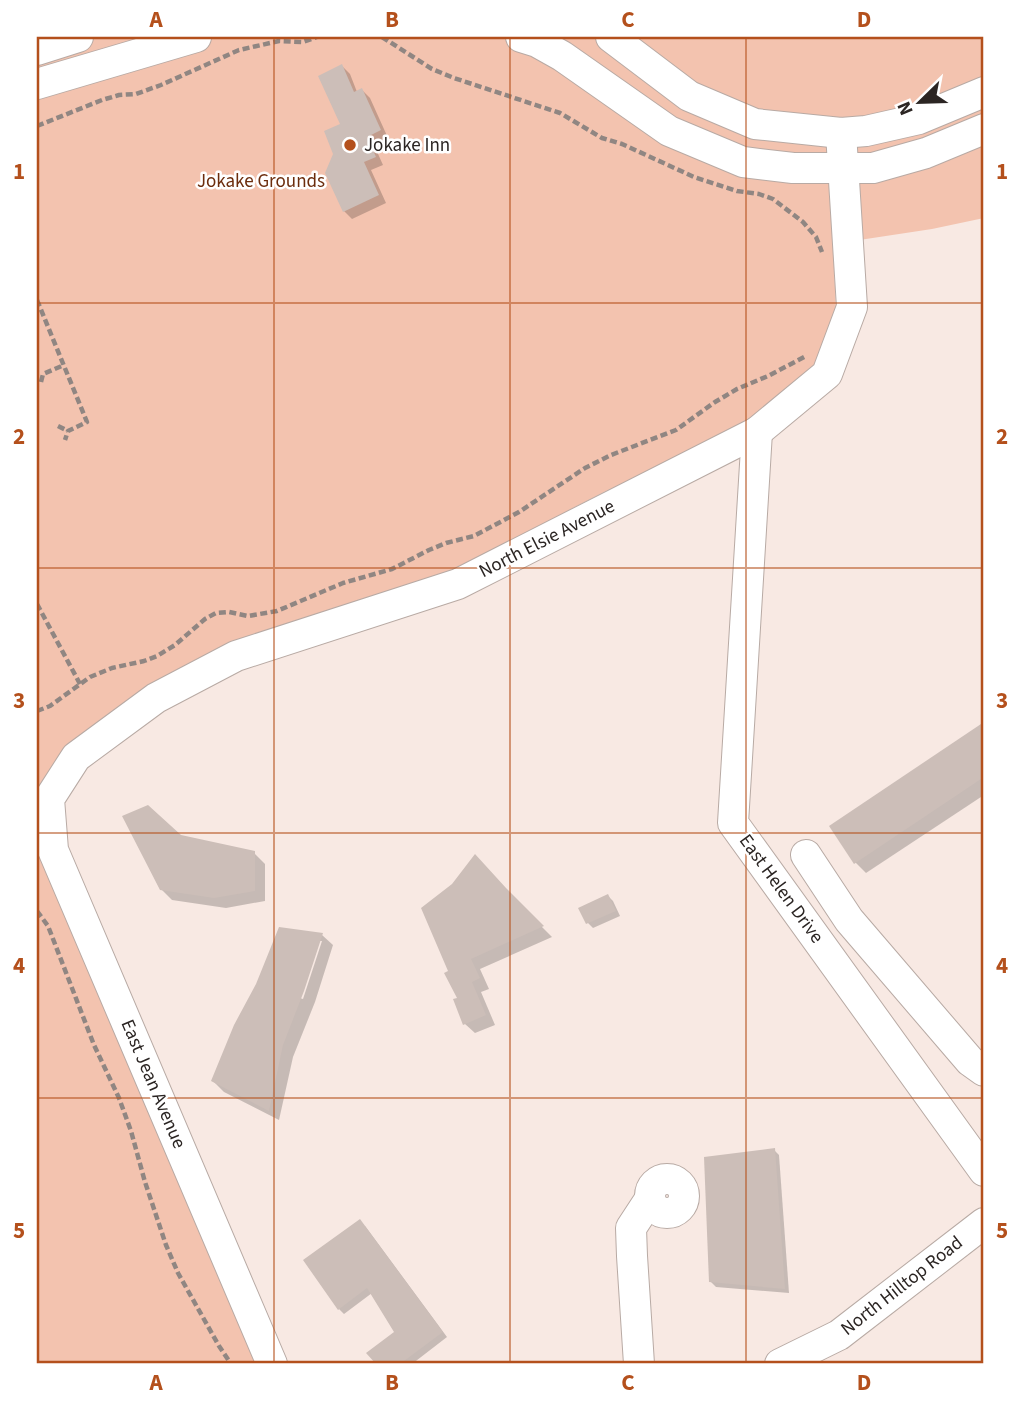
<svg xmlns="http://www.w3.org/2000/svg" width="1021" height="1401" font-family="'Source Sans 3',sans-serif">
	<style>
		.green { fill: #f3c3af }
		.shadow { fill: #0003; fill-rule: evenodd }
		.building { fill: #ccbeb8 }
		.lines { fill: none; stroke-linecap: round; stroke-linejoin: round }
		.minor-casing { stroke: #b8aaa4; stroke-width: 32 }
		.path { stroke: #908682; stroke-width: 4.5; stroke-dasharray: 7 3.5; stroke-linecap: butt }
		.minor { stroke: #fff; stroke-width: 30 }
		.grid { fill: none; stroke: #b4501c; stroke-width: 2; stroke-opacity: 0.55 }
		.poi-dot { fill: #b4501c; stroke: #fff; stroke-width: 2.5 }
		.labels { text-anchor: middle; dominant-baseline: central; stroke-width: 5; stroke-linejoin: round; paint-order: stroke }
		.poi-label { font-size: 19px; fill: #2b2523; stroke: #fff; text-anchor: start }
		.park-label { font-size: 19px; fill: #6c2d0d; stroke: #fff }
		.street-label { font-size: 19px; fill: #2b2523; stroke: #fff }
		.neatline { fill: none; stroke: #b4501c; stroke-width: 2.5 }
		.grid-label { font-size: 23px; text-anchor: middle; font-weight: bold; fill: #b4501c }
	</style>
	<rect width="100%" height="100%" fill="#f8e9e3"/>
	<!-- green -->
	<path class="green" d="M37,37H984V218L932,229L833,244L836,309L822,355L805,377L746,423L683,458L606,491L573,508L477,564L232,646L40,796L265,1364H37Z"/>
	<!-- shadow -->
	<g class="shadow">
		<path d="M342,66L350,74L357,92L362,90L370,98L388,138L374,145L383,165L371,170L386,203L352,219L344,211L335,154L342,125Z"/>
		<path d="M984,724V795L866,873L856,863L831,826Z"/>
		<path d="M254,853L265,864V901L226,908L172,900L161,889Z"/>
		<path d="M608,896L613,901L620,916L593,928L588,923L581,909Z"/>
		<path d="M514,899L552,937L480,969L489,989L481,992L495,1025L475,1033L465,1024L459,998L447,974Z"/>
		<path d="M322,935L333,945L315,1002L293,1057L279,1120L224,1092L213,1081ZM318,941H322L303,999L300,998Z"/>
		<path d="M774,1150L779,1155L789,1293L716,1287L711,1282Z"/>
		<path d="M365,1226L447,1337L412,1364H378L369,1353L396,1332L372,1293L344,1314L339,1309Z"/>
	</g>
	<!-- building -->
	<g class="building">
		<path d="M342,64L354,92L362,88L381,130L367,137L376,157L364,162L379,195L343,212L325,173L333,154L324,131L340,124L318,76Z"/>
		<path d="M984,722V777L854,864L829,826Z"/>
		<path d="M148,805L181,835L255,851V891L214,898L160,890L122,816Z"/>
		<path d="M475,854L506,888L544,926L471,959L480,978L472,982L486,1015L463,1025L453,999L457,998L444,973L448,971L421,908L452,884Z"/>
		<path d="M608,894L616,911L586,924L578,908Z"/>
		<path d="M279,927L323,933L304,991L283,1045L269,1111L211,1081L234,1025L256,984Z"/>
		<path d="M775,1148L785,1289L709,1282L704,1157Z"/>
		<path d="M360,1219L443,1332L400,1364H376L366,1353L394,1332L367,1288L338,1310L303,1260Z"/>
	</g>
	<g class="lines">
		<!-- minor casing -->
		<g class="minor-casing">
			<g id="minor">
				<path d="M521,37L537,42L562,56L669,131L743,162L793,168H873L926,153L984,129"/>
				<path d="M611,37L689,96L755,124L841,133L866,131L919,119L984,92"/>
				<path d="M37,50L78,37"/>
				<path d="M37,84L196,37"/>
				<path d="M757,432L733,823L984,1171"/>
				<path d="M806,855L849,920L970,1061L984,1071"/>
				<circle cx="667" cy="1196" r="17"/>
				<path d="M272,1364L53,850L49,799L76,757L156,698L236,656L458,584L757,432L827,374L852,307L841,133"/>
				<path d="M639,1364L632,1256L631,1228L650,1199"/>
				<path d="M780,1364L839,1335L984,1223"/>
			</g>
		</g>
		<!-- path -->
		<g class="path">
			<path d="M382,37L432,69L454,78L560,113L602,138L622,144L694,177L737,191L759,194L773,199L803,222L816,237L822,252"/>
			<path d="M37,126L102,100L119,95L136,94L161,85L239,50L279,41L303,42L317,37"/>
			<path d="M37,300L87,422L68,431L65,440"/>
			<path d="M41,382L43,374L64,365"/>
			<path d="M58,426L68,431"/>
			<path d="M37,604L80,684"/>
			<path d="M37,711L50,706L90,677L112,668L144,661L157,656L175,645L205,619L216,613L229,612L248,616L277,611L343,583L392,569L429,550L446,543L474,536L519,512L585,468L611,455L676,430L715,402L737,389L768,376L806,356"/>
			<path d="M37,911L48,926L94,1045L119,1098L131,1131L145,1182L166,1245L178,1273L219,1346L231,1364"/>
		</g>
		<!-- minor -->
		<use href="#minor" class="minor"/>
	</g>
	<!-- grid -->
	<path class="grid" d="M274,37V1364M510,37V1364M746,37V1364M37,303H984M37,568H984M37,833H984M37,1098H984"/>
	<!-- markers -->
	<circle class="poi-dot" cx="350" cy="145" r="7"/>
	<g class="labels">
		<!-- poi labels -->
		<g class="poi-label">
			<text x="364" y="145">Jokake Inn</text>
		</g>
		<!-- park labels -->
		<g class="park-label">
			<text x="261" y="181">Jokake Grounds</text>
		</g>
		<!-- street labels -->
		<g class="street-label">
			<text transform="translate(547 539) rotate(-27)">North Elsie Avenue</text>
			<text transform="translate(781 889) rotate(54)">East Helen Drive</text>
			<text transform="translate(153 1084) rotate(67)">East Jean Avenue</text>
			<text transform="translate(902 1286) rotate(-38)">North Hilltop Road</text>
		</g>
	</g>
	<!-- border -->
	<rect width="1021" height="1401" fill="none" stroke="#ffffff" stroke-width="77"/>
	<!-- north arrow -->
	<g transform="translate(920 102) rotate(247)" stroke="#ffffff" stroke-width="5" paint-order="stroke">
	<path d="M0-5L12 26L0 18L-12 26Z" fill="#2b2523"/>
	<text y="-10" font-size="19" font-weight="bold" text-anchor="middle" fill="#2b2523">N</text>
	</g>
	<rect x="38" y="38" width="944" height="1324" class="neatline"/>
	<g class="grid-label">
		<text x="156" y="27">A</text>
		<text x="392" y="27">B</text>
		<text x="628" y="27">C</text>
		<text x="864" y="27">D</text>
		<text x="19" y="179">1</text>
		<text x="1002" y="179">1</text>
		<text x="19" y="444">2</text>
		<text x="1002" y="444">2</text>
		<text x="19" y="708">3</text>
		<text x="1002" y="708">3</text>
		<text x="19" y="973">4</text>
		<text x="1002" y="973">4</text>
		<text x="19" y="1238">5</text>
		<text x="1002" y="1238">5</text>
		<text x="156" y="1390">A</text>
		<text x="392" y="1390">B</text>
		<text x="628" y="1390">C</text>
		<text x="864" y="1390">D</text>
	</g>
</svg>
